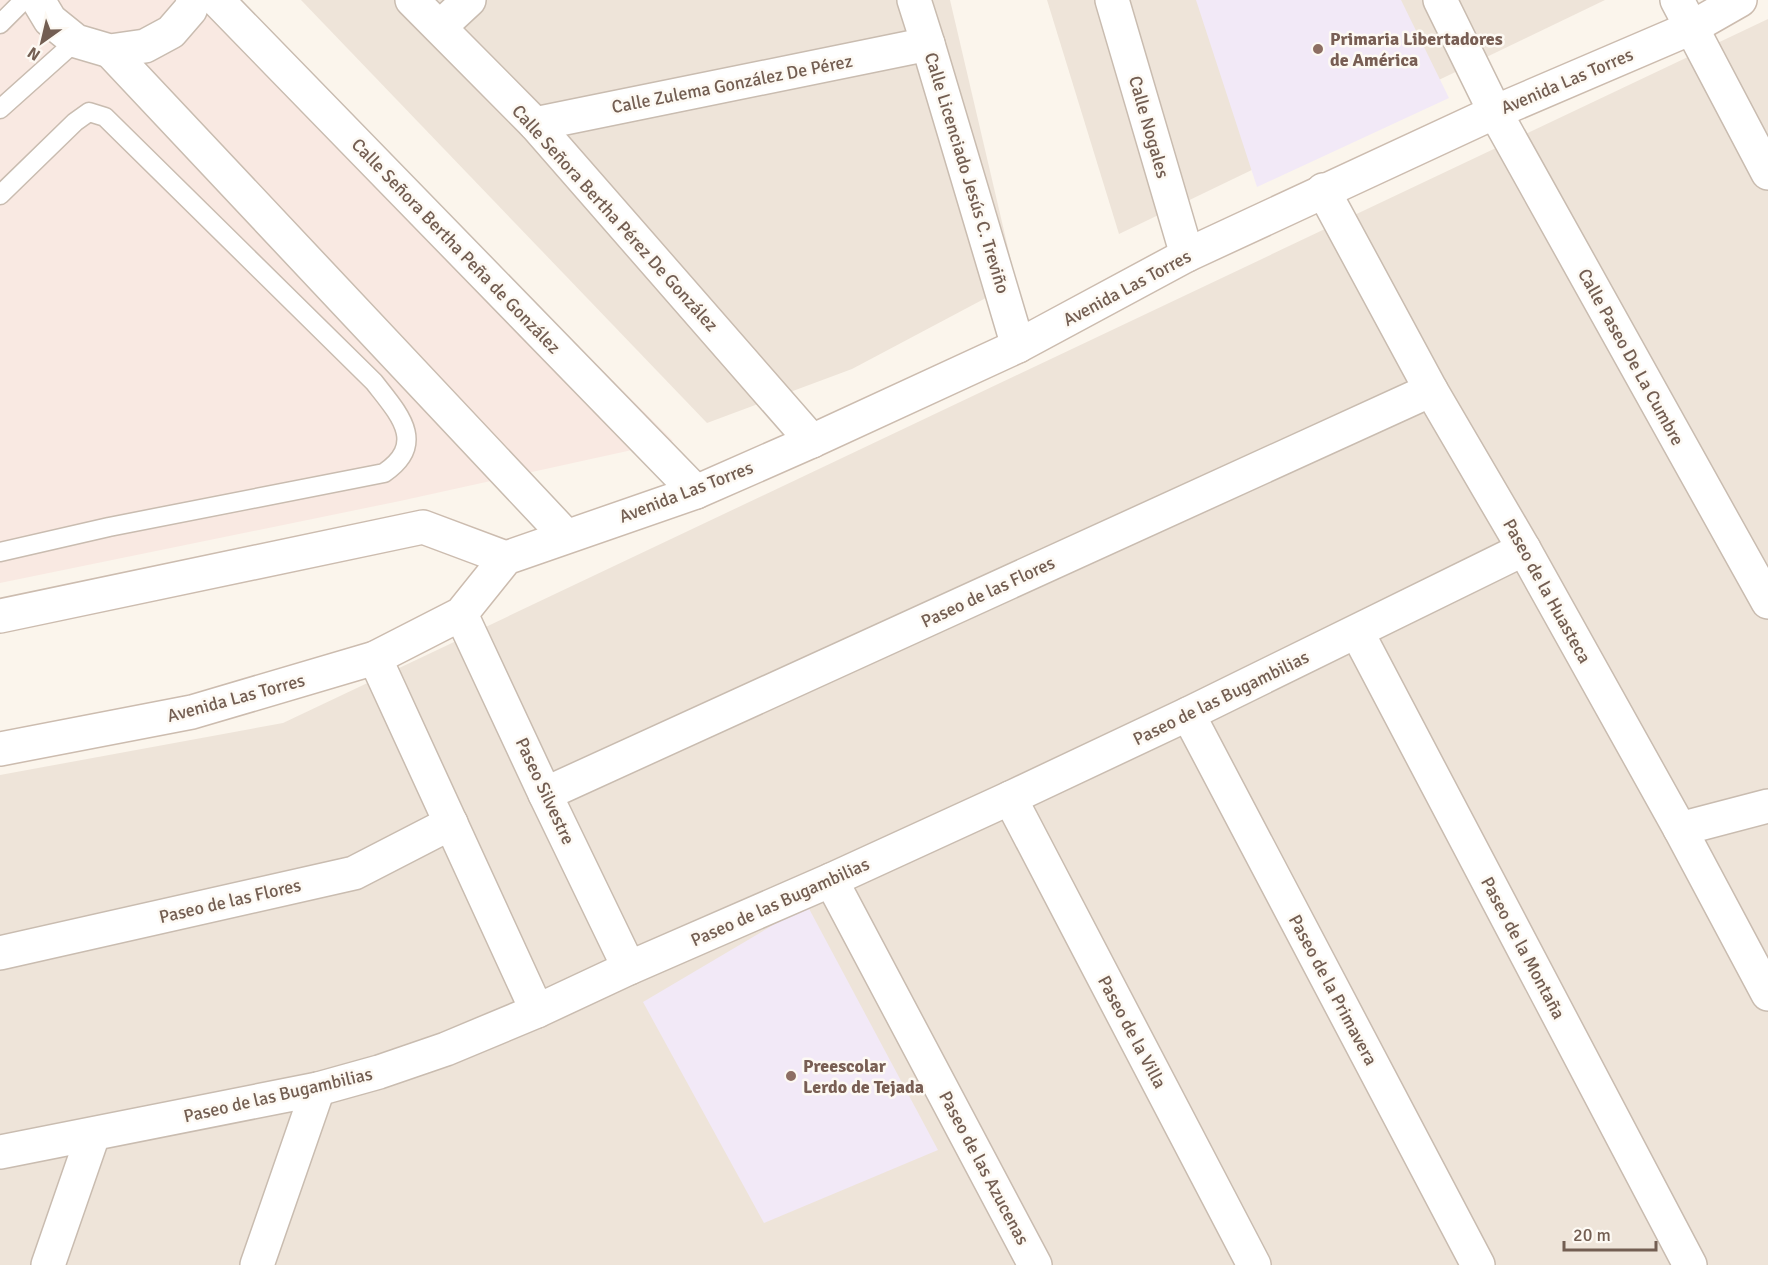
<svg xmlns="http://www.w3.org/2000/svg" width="1768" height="1265" font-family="Signika,sans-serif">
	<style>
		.residential { fill: #eee4d9 }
		.commercial { fill: #f9e9e2 }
		.education { fill: #f2e9f7 }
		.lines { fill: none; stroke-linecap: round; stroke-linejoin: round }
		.lane-casing { stroke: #c9bcb0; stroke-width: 21 }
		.street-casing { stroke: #c9bcb0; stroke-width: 36 }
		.secondary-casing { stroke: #ccbcaf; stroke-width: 36 }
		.lane { stroke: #fff; stroke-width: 18 }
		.street { stroke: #fff; stroke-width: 33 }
		.secondary { stroke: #fff; stroke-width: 33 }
		.education-dot { fill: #8d6e63; stroke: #fdf9f3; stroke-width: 2 }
		.labels { text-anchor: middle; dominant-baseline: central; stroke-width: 5; stroke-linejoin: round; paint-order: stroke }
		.education-label { font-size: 18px; font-weight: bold; fill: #785e54; stroke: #fdf9f3; text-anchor: start }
		.street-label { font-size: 18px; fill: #735e52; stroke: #fdf9f3 }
	</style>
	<rect width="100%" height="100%" fill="#fbf5ec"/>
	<!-- residential -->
	<g class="residential">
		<path d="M301,0H950L1016,282L852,369L707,423Z"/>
		<path d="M1047,0H1605L1119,234Z"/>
		<path d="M1768,19V1265H0V775L283,723Z"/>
	</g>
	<!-- commercial -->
	<path class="commercial" d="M0,0H234L673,441L400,501L0,583Z"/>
	<!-- education -->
	<g class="education">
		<path d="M1196,0H1401L1449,98L1257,187Z"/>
		<path d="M807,905L938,1150L764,1223L643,1002Z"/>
	</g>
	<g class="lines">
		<!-- lane casing -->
		<g class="lane-casing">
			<g id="lane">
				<path d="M0,24L24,0"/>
				<path d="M0,109L76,41"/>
				<path d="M0,195L75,122L89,112L105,117L374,382C398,413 428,443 384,473L109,527L0,552"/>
			</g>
		</g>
		<!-- street casing -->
		<g class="street-casing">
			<g id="street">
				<path d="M38,0L50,20L76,41L110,51L145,46L171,32L190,10L194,0"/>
				<path d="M217,0L696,492"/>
				<path d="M412,0L535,124L812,441"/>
				<path d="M914,0L928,44L1018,346"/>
				<path d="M1112,0L1187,255"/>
				<path d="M1440,0L1495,112L1768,602"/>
				<path d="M1677,0L1768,173"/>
				<path d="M440,27L469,0"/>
				<path d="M110,51L566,536"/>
				<path d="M535,124L928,44"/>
				<path d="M1323,190L1431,390L1524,549L1680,829L1768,994"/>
				<path d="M461,614L545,794L629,968"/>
				<path d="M1357,632L1690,1265"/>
				<path d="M375,658L537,1011"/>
				<path d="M1188,714L1478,1265"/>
				<path d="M545,794L1431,390"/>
				<path d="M1010,798L1254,1265"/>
				<path d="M1680,829L1768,806"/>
				<path d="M831,880L1035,1265"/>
				<path d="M0,953L354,873L451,823"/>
				<path d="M0,1152L318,1089L379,1072L446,1049L537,1011L629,968L831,880L1010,798L1188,714L1524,549"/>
				<path d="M48,1265L93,1135"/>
				<path d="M257,1265L318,1089"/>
			</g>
		</g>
		<!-- secondary casing -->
		<g class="secondary-casing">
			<g id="secondary">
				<path d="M0,616L423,527L506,558"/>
				<path d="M0,749L192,712L375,658L461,614L506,558L696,492L812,441L1018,346L1187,255L1495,112L1691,28L1740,0"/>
			</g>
		</g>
		<!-- lane -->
		<use href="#lane" class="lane"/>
		<!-- street -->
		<use href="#street" class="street"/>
		<!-- secondary -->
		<use href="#secondary" class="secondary"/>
	</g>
	<!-- markers -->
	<g class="education-dot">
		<circle cx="1318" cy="49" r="6"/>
		<circle cx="791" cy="1076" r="6"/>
	</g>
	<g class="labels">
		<!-- education labels -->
		<g class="education-label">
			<text x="1330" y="39">Primaria Libertadores<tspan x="1330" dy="21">de América</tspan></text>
			<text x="803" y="1066">Preescolar<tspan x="803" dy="21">Lerdo de Tejada</tspan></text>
		</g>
		<!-- street labels -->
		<g class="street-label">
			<text transform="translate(1567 81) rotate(-23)">Avenida Las Torres</text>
			<text transform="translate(732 84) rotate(-11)">Calle Zulema González De Pérez</text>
			<text transform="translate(1149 127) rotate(74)">Calle Nogales</text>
			<text transform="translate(967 173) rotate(73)">Calle Licenciado Jesús C. Treviño</text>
			<text transform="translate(615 218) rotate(48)">Calle Señora Bertha Pérez De González</text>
			<text transform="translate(456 246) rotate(46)">Calle Señora Bertha Peña de González</text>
			<text transform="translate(1127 288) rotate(-28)">Avenida Las Torres</text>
			<text transform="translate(1631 357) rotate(61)">Calle Paseo De La Cumbre</text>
			<text transform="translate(686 492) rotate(-21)">Avenida Las Torres</text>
			<text transform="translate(1547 591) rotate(61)">Paseo de la Huasteca</text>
			<text transform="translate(988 592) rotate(-25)">Paseo de las Flores</text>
			<text transform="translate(236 698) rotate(-15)">Avenida Las Torres</text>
			<text transform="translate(1221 698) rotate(-26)">Paseo de las Bugambilias</text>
			<text transform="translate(545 791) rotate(65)">Paseo Silvestre</text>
			<text transform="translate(230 901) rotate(-13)">Paseo de las Flores</text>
			<text transform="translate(780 902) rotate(-24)">Paseo de las Bugambilias</text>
			<text transform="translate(1523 948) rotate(62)">Paseo de la Montaña</text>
			<text transform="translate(1333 990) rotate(62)">Paseo de la Primavera</text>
			<text transform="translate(1132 1032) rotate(62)">Paseo de la Villa</text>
			<text transform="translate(278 1095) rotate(-13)">Paseo de las Bugambilias</text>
			<text transform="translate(984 1168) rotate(62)">Paseo de las Azucenas</text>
		</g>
	</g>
	<!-- north arrow -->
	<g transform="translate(42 42) rotate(214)" stroke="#fdf9f3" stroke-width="4.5" paint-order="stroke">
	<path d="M0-4.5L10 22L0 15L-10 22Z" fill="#735e52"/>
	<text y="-9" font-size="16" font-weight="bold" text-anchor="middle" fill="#735e52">N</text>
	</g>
	<!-- scale -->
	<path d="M1564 1241v9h92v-9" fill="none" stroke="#735e52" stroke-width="3"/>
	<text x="1573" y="1241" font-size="18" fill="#735e52" stroke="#fdf9f3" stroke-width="4.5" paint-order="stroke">20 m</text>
</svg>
